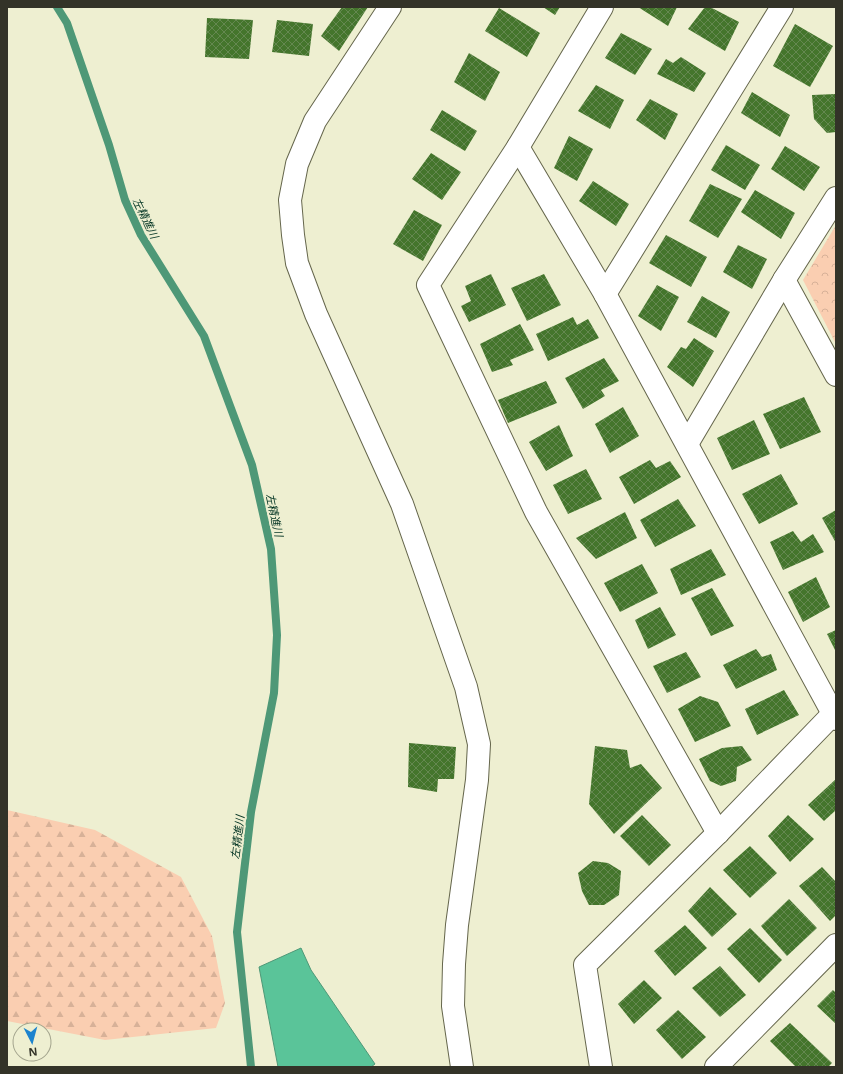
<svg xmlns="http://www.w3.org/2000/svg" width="843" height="1074" font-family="'Open Sans','Noto Sans JP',sans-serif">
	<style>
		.forest { fill: url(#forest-firs) }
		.park { fill: url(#park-crowns) }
		.water { fill: #5ac499; stroke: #4e9877 }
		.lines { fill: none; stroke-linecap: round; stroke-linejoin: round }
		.stream { stroke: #4e9877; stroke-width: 8 }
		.building { fill: url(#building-cross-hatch) }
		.street-casing { stroke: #65664c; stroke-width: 24 }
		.street { stroke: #fff; stroke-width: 22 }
		.labels { text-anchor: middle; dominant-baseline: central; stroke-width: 4; stroke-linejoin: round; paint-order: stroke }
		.water-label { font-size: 11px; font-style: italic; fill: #023423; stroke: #eeefd1 }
	</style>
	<defs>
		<pattern id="forest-firs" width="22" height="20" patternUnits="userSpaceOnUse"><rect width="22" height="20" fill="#faceb1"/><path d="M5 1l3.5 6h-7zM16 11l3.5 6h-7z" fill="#d7b198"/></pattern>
		<pattern id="park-crowns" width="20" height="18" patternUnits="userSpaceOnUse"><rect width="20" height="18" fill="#faceb1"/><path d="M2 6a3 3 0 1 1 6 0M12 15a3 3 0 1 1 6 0" fill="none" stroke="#d7b198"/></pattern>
		<pattern id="building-cross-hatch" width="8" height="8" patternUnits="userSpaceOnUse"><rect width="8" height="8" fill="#44752c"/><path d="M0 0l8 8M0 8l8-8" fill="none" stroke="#648850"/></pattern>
	</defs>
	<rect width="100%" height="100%" fill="#eeefd1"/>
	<!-- forest -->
	<path class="forest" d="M7,810L95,830L181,877L212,936L225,1003L216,1028L105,1040L7,1021Z"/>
	<!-- park -->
	<path class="park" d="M836,225V344L803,280Z"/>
	<!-- water -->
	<path class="water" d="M301,948L311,970L375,1064L371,1067H278L259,967Z"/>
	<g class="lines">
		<!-- stream -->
		<path class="stream" d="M57,7L67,23L109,145L125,200L141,235L204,336L252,465L271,549L277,635L274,693L251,812L237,932L251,1067"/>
	</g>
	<!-- building -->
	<g class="building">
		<path d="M342,7H368L339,51L321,36Z"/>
		<path d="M543,7H560L555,15Z"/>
		<path d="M638,7H677L668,26Z"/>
		<path d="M705,7H710L739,22L725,51L688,29Z"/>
		<path d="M499,8L540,33L527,57L485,31Z"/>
		<path d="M207,18L253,20L249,59L205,57Z"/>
		<path d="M277,20L313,24L309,56L272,52Z"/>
		<path d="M795,24L833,46L810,87L773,66Z"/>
		<path d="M621,33L652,49L635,75L605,58Z"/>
		<path d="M469,53L500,72L485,101L454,82Z"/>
		<path d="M681,57L706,73L694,92L657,74L666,59L673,63Z"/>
		<path d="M596,85L624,100L610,129L578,111Z"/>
		<path d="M752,92L790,115L780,137L741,113Z"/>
		<path d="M836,94V132L827,133L814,119L812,95Z"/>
		<path d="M650,99L678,114L665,140L636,120Z"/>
		<path d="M442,110L477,131L465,151L430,130Z"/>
		<path d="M569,136L593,149L577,181L554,168Z"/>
		<path d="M726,145L760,165L745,190L711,170Z"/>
		<path d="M785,146L820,167L804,191L771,169Z"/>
		<path d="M431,153L461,172L442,200L412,179Z"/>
		<path d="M593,181L629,204L616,226L579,201Z"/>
		<path d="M710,184L742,199L718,238L689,221Z"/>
		<path d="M755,190L795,213L781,239L741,212Z"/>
		<path d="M414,210L442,225L423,261L393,244Z"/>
		<path d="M666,235L707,257L691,287L649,263Z"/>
		<path d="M738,245L767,259L752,289L723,272Z"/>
		<path d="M491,274L506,305L469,322L461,306L471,301L465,286Z"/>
		<path d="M544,274L561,305L527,321L511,288Z"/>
		<path d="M657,285L679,297L661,331L638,316Z"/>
		<path d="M702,296L730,312L716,338L687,322Z"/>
		<path d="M573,317L577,325L588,319L599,338L548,361L536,334Z"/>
		<path d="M520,324L534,350L510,360L513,365L492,372L480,344Z"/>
		<path d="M694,338L714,351L693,387L667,367L681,347L686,349Z"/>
		<path d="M604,358L619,381L601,390L605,396L583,409L565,378Z"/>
		<path d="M546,381L557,403L508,423L498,400Z"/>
		<path d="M804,397L821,432L780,449L763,414Z"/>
		<path d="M623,407L639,436L610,453L595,424Z"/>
		<path d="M754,420L770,454L732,470L717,438Z"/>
		<path d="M559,425L573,456L546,471L529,442Z"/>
		<path d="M650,460L656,468L670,461L681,477L634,504L619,477Z"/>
		<path d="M586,469L602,499L568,514L553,485Z"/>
		<path d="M781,474L798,504L759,524L742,494Z"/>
		<path d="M678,499L696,526L655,547L640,520Z"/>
		<path d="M836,510V543L822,518Z"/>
		<path d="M625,512L637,538L596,559L576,538Z"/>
		<path d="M793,531L801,542L813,534L824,552L783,570L770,542Z"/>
		<path d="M711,549L726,575L681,595L670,569Z"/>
		<path d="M642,564L658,593L620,612L604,583Z"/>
		<path d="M816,577L830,607L803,622L788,592Z"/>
		<path d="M712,588L734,626L711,636L691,598Z"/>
		<path d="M660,607L676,635L648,649L635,620Z"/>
		<path d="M836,630V652L827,634Z"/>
		<path d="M756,649L762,657L771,654L777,670L736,689L723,665Z"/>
		<path d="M686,652L701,677L667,693L653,666Z"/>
		<path d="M784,690L799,715L757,735L745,709Z"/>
		<path d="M700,696L718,702L731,726L695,742L678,709Z"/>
		<path d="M409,743L456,747L454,779H438L437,792L408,787Z"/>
		<path d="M595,746L627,750L630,768L641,764L662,788L614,834L589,804Z"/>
		<path d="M742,746L752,760L737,767L736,781L721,786L710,781L699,759L722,748Z"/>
		<path d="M836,779V810L824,821L808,805Z"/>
		<path d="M642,815L671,845L649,866L620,836Z"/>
		<path d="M788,815L814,839L790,862L768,836Z"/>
		<path d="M750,846L777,873L750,898L723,870Z"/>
		<path d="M593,861L608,863L621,871L619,895L604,905H589L582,891L578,873Z"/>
		<path d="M822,867L836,882V915L830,921L799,886Z"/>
		<path d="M710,887L737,914L712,937L688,911Z"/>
		<path d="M789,899L817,928L787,956L761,926Z"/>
		<path d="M685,925L707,948L675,976L654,951Z"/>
		<path d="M750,928L782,960L759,983L727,949Z"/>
		<path d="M720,966L746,995L720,1017L692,988Z"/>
		<path d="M644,980L662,998L634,1024L618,1004Z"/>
		<path d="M833,990L836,993V1024L817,1006Z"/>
		<path d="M678,1010L706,1037L682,1059L656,1030Z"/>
		<path d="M790,1023L832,1063L828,1067H796L770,1041Z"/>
	</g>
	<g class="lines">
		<!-- street casing -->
		<g class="street-casing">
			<g id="street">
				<path d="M390,7L315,121L297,164L290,200L293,235L297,263L316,314L402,504L466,687L479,744L477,780L457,925L454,964L453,1006L462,1067"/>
				<path d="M602,7L518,147L428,285L536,512L718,833"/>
				<path d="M518,147L605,294L836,719"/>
				<path d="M784,280L836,375"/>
				<path d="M605,294L782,7"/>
				<path d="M687,444L784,280L836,198"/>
				<path d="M601,1067L585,965L718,833L833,714"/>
				<path d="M716,1067L836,945"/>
			</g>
		</g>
		<!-- street -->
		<use href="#street" class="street"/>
	</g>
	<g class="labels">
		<!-- water labels -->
		<g class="water-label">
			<text transform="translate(146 218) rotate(64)">左精進川</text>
			<text transform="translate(275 515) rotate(78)">左精進川</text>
			<text transform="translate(237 837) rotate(-83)">左精進川</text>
		</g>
	</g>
	<!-- border -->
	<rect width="843" height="1074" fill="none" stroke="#333328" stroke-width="16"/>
	<!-- north arrow -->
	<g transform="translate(32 1042) rotate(174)"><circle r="19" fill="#eeefd1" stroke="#a3a48d"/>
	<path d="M0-3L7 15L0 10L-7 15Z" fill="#1c83ce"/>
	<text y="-6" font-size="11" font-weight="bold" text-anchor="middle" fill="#333328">N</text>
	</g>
</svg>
